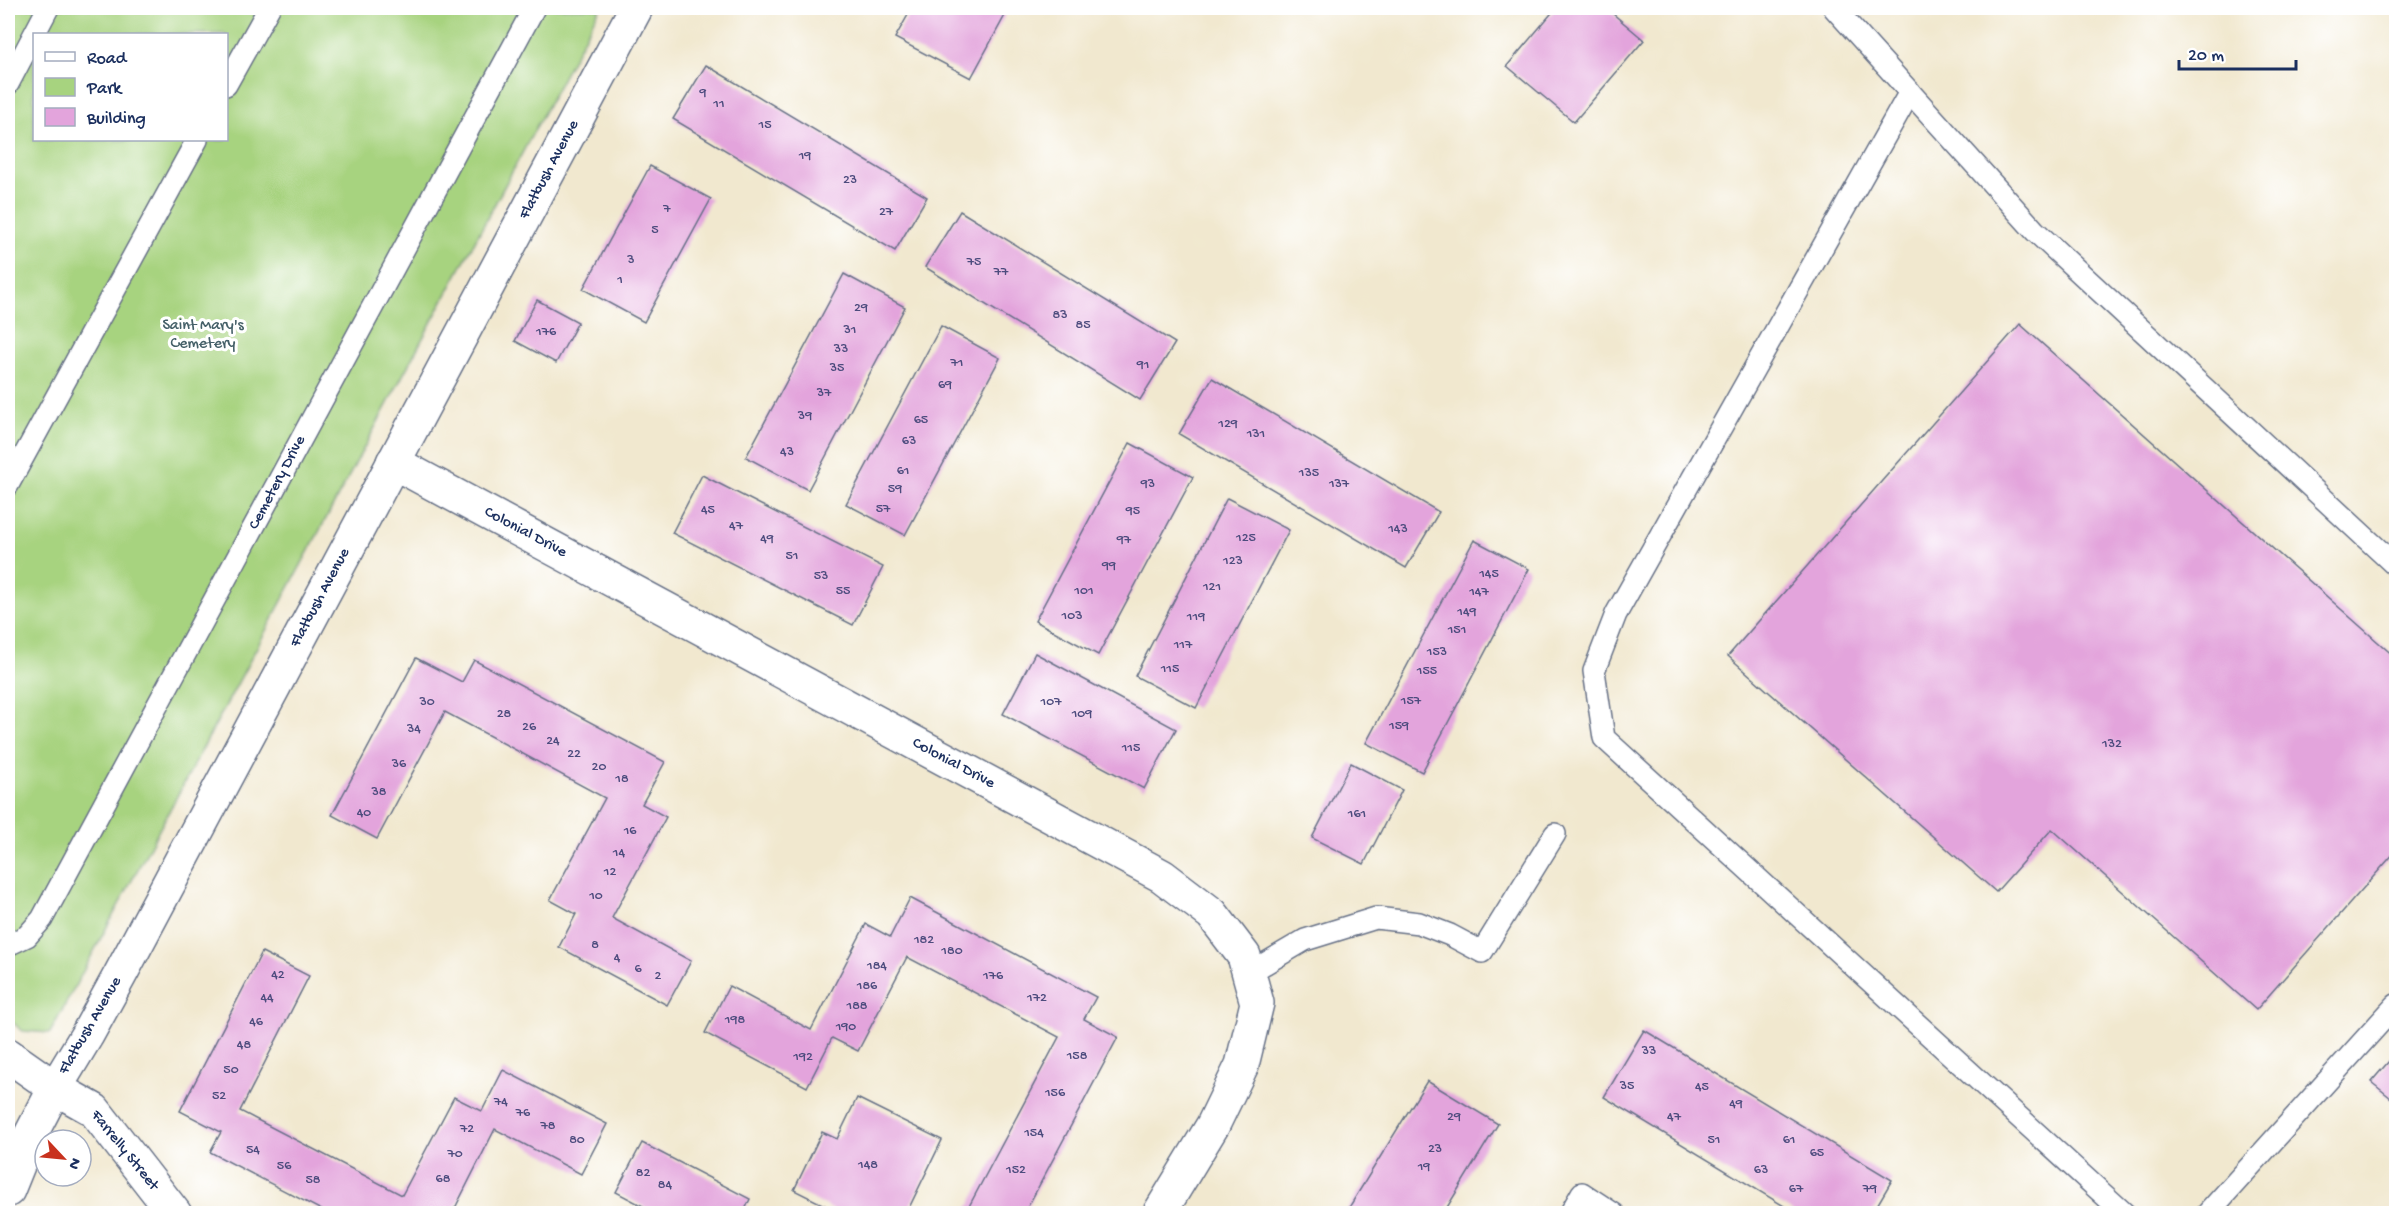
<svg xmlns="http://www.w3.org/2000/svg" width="2404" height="1221" font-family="'Gochi Hand',sans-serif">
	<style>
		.green { fill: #a7d37f; stroke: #61816e; stroke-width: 1.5; fill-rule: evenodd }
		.building { fill: #e3a4dc }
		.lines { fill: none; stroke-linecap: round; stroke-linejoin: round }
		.service-casing { stroke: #667086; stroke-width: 24 }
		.minor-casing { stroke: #667086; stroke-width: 36 }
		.tertiary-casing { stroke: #667086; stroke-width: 36 }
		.primary-casing { stroke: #667086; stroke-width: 36 }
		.service { stroke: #fff; stroke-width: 21 }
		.minor { stroke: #fff; stroke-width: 33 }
		.tertiary { stroke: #fff; stroke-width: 33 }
		.primary { stroke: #fff; stroke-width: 33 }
		.labels { text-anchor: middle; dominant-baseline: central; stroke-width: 6; stroke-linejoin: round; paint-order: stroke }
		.number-label { font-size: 14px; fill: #4d4c7e }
		.street-label { font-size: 16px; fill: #1b2f5e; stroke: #fff }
		.park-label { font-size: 16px; fill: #456068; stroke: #fff }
	</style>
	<rect width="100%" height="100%" fill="#fff"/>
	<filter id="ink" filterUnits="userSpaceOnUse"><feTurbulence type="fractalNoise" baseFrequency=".0167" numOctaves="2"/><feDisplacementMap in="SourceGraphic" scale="12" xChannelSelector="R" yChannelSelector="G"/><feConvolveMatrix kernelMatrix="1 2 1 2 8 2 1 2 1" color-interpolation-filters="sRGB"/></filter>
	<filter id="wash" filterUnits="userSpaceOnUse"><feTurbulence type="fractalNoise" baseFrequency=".008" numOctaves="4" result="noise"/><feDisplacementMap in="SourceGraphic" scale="24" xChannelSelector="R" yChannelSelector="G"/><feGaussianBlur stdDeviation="1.35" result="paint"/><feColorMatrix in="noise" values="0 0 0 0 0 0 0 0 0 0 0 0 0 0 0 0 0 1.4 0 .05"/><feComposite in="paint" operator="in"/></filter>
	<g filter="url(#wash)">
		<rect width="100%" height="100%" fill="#f1e8cf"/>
		<!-- green -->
		<path class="green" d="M8,8H600L50,1033L23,1031L8,1019ZM34,34H226V140H34Z"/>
		<g id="blocks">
			<!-- building -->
			<g class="building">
				<path d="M912,8H1009L971,78L895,38Z"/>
				<path d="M1556,8H1606L1644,40L1574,122L1507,66Z"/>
				<path d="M706,65L927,197L895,251L673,119Z"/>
				<path d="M650,166L711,199L644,322L583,289Z"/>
				<path d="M960,211L1175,343L1140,400L925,267Z"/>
				<path d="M844,274L905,307L808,490L746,457Z"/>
				<path d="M537,300L578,322L556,363L515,341Z"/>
				<path d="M2020,324L2396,658V851L2256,1010L2052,829L1996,892L1728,656Z"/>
				<path d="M941,326L1000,358L905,535L846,504Z"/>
				<path d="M1212,378L1439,512L1406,568L1179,434Z"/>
				<path d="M1130,443L1193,477L1098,655L1035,621Z"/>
				<path d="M702,475L883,567L853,625L672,533Z"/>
				<path d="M1227,498L1289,530L1196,708L1135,676Z"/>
				<path d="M1474,540L1529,569L1422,772L1366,743Z"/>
				<path d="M1035,653L1176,729L1144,789L1003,714Z"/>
				<path d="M416,658L462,682L474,660L665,762L642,804L666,817L612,918L691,961L667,1005L559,947L576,914L550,900L605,798L445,712L377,839L332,815Z"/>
				<path d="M1351,763L1402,790L1364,864L1312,838Z"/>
				<path d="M910,898L1096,997L1084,1019L1118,1037L1024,1214L966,1212L1059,1037L907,957L858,1051L832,1038L807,1087L705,1033L729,986L811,1030L866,924L890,937Z"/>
				<path d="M262,952L309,976L240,1111L402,1195L454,1097L482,1111L503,1070L607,1124L581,1174L495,1129L452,1214H329L210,1152L221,1132L180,1111Z"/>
				<path d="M1644,1030L1892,1180L1872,1214H1797L1604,1097Z"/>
				<path d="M2396,1053V1102L2371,1082Z"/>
				<path d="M1427,1081L1498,1124L1443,1214H1345Z"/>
				<path d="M857,1098L942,1140L906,1214H842L794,1190L822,1132L837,1139Z"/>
				<path d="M642,1143L750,1199L743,1214H658L616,1192Z"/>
			</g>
		</g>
	</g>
	<g filter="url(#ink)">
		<use href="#blocks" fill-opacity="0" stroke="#667086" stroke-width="1.5"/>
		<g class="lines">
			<!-- service casing -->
			<g class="service-casing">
				<g id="service">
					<path d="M1834,8L2035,231L2396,566"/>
					<path d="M8,84L48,8"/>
					<path d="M226,85L269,8"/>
					<path d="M1910,92L1616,614L1594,671L1604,738L2125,1214"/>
					<path d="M8,485L197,140"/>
					<path d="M8,945L27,936L42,919L534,8"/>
					<path d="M1249,973L1305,940L1376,918L1419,923L1450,935L1482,952L1555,834"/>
					<path d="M1570,1214L1582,1193L1614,1214"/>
					<path d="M2207,1214L2396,1005"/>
				</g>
			</g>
			<!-- minor casing -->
			<g class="minor-casing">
				<g id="minor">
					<path d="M393,462L1162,876L1212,914L1244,956L1257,1003L1242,1065L1213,1125L1159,1214"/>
					<path d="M55,1088L94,1110L175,1214"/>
				</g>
			</g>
			<!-- tertiary casing -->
			<g class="tertiary-casing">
				<path id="tertiary" d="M8,1055L55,1088"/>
			</g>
			<!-- primary casing -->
			<g class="primary-casing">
				<path id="primary" d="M8,1190L29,1138L55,1088L87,1035L120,975L636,8"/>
			</g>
			<!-- service -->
			<use href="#service" class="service"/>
			<!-- minor -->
			<use href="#minor" class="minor"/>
			<!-- tertiary -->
			<use href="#tertiary" class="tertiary"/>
			<!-- primary -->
			<use href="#primary" class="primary"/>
		</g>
	</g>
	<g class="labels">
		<!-- number labels -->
		<g class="number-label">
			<text x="703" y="93">9</text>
			<text x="719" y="104">11</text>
			<text x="765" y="125">15</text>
			<text x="805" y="156">19</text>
			<text x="850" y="180">23</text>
			<text x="667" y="209">7</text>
			<text x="886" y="212">27</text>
			<text x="655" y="230">5</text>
			<text x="631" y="260">3</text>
			<text x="974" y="262">75</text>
			<text x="1001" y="272">77</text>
			<text x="620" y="280">1</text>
			<text x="861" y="308">29</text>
			<text x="1060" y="315">83</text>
			<text x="1083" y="325">85</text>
			<text x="850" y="330">31</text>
			<text x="546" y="332">176</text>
			<text x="841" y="349">33</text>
			<text x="957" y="363">71</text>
			<text x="1143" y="365">91</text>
			<text x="837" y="368">35</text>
			<text x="945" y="385">69</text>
			<text x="824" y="393">37</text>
			<text x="805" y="416">39</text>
			<text x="921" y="420">65</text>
			<text x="1228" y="424">129</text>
			<text x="1256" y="434">131</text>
			<text x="909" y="441">63</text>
			<text x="787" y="452">43</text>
			<text x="903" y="471">61</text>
			<text x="1309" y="473">135</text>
			<text x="1148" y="484">93</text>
			<text x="1339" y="484">137</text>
			<text x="895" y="489">59</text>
			<text x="883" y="509">57</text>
			<text x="708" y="510">45</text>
			<text x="1133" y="511">95</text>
			<text x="736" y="526">47</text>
			<text x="1398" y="529">143</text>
			<text x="1246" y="538">125</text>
			<text x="767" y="539">49</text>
			<text x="1124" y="540">97</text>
			<text x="792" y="556">51</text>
			<text x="1233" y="561">123</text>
			<text x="1109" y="566">99</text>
			<text x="1489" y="574">145</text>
			<text x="821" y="576">53</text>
			<text x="1212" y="587">121</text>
			<text x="843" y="591">55</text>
			<text x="1084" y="591">101</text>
			<text x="1479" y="592">147</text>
			<text x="1467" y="612">149</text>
			<text x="1072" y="616">103</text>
			<text x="1196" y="617">119</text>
			<text x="1457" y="630">151</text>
			<text x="1183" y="645">117</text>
			<text x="1437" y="652">153</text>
			<text x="1170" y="669">115</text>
			<text x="1427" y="671">155</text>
			<text x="1411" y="701">157</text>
			<text x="427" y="702">30</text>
			<text x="1051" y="702">107</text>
			<text x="504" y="714">28</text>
			<text x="1082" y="714">109</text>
			<text x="1399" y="726">159</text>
			<text x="529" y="727">26</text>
			<text x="414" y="729">34</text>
			<text x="553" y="741">24</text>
			<text x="2112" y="744">132</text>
			<text x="1131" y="748">115</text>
			<text x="574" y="754">22</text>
			<text x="399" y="764">36</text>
			<text x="599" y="767">20</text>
			<text x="622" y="779">18</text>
			<text x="379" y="792">38</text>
			<text x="364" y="813">40</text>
			<text x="1357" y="814">161</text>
			<text x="630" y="831">16</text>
			<text x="619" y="853">14</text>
			<text x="610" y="872">12</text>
			<text x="596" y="896">10</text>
			<text x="924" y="940">182</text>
			<text x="595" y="945">8</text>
			<text x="952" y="951">180</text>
			<text x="617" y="958">4</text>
			<text x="877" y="966">184</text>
			<text x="638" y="969">6</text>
			<text x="278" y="975">42</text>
			<text x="658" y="976">2</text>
			<text x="993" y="976">176</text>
			<text x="867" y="986">186</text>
			<text x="267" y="998">44</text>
			<text x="1037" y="998">172</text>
			<text x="857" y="1006">188</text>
			<text x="735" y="1020">198</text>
			<text x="256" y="1022">46</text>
			<text x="846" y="1027">190</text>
			<text x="244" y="1045">48</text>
			<text x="1649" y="1051">33</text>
			<text x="1077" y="1056">158</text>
			<text x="803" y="1057">192</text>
			<text x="231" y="1070">50</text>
			<text x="1627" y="1086">35</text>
			<text x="1702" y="1087">45</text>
			<text x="1055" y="1093">156</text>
			<text x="219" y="1096">52</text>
			<text x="501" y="1102">74</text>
			<text x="1736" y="1104">49</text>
			<text x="523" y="1113">76</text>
			<text x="1454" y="1117">29</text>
			<text x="1674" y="1117">47</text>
			<text x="548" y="1126">78</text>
			<text x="467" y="1129">72</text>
			<text x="1034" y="1133">154</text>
			<text x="577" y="1140">80</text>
			<text x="1714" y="1140">51</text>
			<text x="1789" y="1140">61</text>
			<text x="1435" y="1149">23</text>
			<text x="253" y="1150">54</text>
			<text x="1817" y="1153">65</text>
			<text x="455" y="1154">70</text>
			<text x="868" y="1165">148</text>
			<text x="284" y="1166">56</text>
			<text x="1424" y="1167">19</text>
			<text x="1016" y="1170">152</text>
			<text x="1761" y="1170">63</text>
			<text x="643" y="1173">82</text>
			<text x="443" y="1179">68</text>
			<text x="313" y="1180">58</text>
			<text x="665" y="1185">84</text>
			<text x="1796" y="1189">67</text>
			<text x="1870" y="1189">79</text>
		</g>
		<!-- street labels -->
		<g class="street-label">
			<text transform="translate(550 170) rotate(-62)">Flatbush Avenue</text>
			<text transform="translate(278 483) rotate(-62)">Cemetery Drive</text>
			<text transform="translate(525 533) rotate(28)">Colonial Drive</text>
			<text transform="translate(321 598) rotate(-62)">Flatbush Avenue</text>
			<text transform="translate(953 764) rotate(28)">Colonial Drive</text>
			<text transform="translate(91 1026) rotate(-60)">Flatbush Avenue</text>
			<text transform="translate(124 1151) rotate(51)">Farrelly Street</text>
		</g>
		<!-- park labels -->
		<g class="park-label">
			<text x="203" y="326">Saint Mary's<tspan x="203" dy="18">Cemetery</tspan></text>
		</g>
	</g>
	<!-- margin -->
	<rect width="2404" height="1221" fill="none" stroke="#fff" stroke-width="30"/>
	<!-- legend -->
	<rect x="33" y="33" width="195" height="108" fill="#ffffff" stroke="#a4acbf" stroke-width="1.5"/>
	<rect x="45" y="52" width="30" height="9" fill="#ffffff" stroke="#a4acbf" stroke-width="1.5"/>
	<text x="87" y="63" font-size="18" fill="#1b2f5e">Road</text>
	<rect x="45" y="78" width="30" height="18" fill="#a7d37f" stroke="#a4acbf" stroke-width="1.5"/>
	<text x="87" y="93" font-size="18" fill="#1b2f5e">Park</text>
	<rect x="45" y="108" width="30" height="18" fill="#e3a4dc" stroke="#a4acbf" stroke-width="1.5"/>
	<text x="87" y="123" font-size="18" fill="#1b2f5e">Building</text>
	<!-- north arrow -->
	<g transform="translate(63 1158) rotate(116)"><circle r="28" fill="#ffffff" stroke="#a4acbf" stroke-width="1.5"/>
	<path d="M0-4.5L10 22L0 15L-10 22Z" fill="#c8321e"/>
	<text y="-9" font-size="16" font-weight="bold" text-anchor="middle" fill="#1b2f5e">N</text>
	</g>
	<!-- scale -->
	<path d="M2179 60v9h117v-9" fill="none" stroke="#1b2f5e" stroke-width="3"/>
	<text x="2188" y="60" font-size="18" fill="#1b2f5e" stroke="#ffffff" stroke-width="4.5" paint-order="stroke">20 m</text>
</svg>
